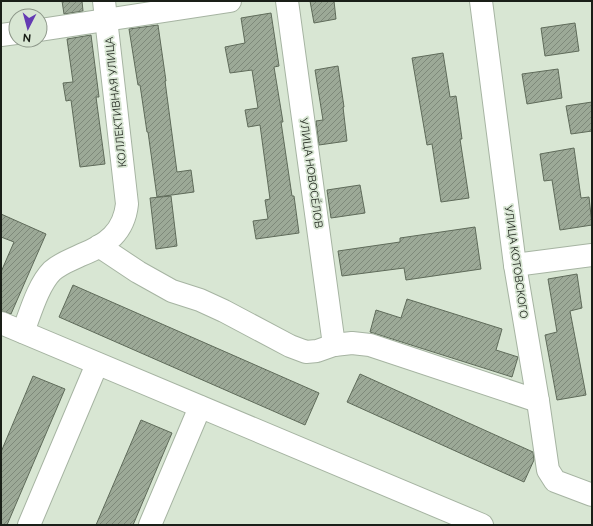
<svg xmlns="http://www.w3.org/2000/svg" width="593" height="526" font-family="Raleway,sans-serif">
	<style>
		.building { fill: url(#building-hatch); stroke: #5f6b5a }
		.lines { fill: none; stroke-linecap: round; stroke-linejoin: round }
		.minor-casing { stroke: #a6b4a2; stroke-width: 24 }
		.minor { stroke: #fff; stroke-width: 22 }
		.labels { text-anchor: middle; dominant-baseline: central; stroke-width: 3.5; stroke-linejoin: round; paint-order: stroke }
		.street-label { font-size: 11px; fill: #1a1f18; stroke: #d8e6d3 }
	</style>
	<defs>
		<pattern id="building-hatch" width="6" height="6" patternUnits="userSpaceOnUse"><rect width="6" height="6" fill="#9ca997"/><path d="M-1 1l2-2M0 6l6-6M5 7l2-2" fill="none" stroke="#7e897a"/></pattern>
	</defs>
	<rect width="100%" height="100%" fill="#d8e6d3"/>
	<!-- building -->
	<g class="building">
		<path d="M62,1H82L83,11L64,14Z"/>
		<path d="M310,1H334L336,19L314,23Z"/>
		<path d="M271,13L279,66L274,67L283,122H281L292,196H294L299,233L256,239L253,221L268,219L265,200L270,199L260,125L248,127L245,110L258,108L252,70L230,73L225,47L245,43L241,18Z"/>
		<path d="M575,23L579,51L545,56L541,28Z"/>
		<path d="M158,25L166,81H165L177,172L191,170L194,192L157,197L148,132H147L140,85H138L129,29Z"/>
		<path d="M91,35L99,97H96L105,164L80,167L71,100L66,101L63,83L73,82L67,39Z"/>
		<path d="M443,53L450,97L456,96L462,139H460L469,198L441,202L432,144L427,145L412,58Z"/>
		<path d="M338,66L344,107H343L347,141L319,145L316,121L323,120L315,70Z"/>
		<path d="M558,69L562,98L527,104L522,74Z"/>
		<path d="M592,102V131L571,134L566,106Z"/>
		<path d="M574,148L581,198L589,197L592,225L560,230L552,180L544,181L540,154Z"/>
		<path d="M360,185L365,213L331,218L327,190Z"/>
		<path d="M171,196L177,246L156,249L150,198Z"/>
		<path d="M1,214L46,234L11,314L1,311V272L14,242L1,237Z"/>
		<path d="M475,227L481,269L406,280L404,268L342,276L338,251L400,242V238Z"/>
		<path d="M577,274L582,308L570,311L586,395L557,400L545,335L557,332L548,279Z"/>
		<path d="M73,285L319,393L305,425L59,317Z"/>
		<path d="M407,299L502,329L496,350L518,357L512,377L370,332L376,310L401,318Z"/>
		<path d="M360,374L533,452L534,460L524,482L347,402Z"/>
		<path d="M33,376L65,389L7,525H1V452Z"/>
		<path d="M141,420L172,433L133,525H96Z"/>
	</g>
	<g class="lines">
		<!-- minor casing -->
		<g class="minor-casing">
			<g id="minor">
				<path d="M287,1L334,345"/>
				<path d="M481,1L515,265L538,401L548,470L555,481L592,495"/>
				<path d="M40,30L230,1"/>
				<path d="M1,35L16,33"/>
				<path d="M99,246L138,272L172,291L200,300L224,311L290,346L306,352L317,351L334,345L352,343L370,345L538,401"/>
				<path d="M515,265L592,255"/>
				<path d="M1,323L482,525"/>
				<path d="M23,332C30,314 38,285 52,271C61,263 71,260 81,255C107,245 124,232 127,204L104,1"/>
				<path d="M29,525L97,364"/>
				<path d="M150,525L200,407"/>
			</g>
		</g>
		<!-- minor -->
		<use href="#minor" class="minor"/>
	</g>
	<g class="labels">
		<!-- street labels -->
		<g class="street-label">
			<text transform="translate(116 102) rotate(-96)">КОЛЛЕКТИВНАЯ УЛИЦА</text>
			<text transform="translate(311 173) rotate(82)">УЛИЦА НОВОСЁЛОВ</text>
			<text transform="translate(516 262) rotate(82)">УЛИЦА КОТОВСКОГО</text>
		</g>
	</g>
	<!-- border -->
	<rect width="593" height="526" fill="none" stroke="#1a1f18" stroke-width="4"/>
	<!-- north arrow -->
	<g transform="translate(28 28) rotate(186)"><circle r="19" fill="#d8e6d3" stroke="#8c9688"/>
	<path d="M0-3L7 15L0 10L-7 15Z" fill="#643bb3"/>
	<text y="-6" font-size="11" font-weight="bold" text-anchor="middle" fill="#1a1f18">N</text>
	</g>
</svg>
